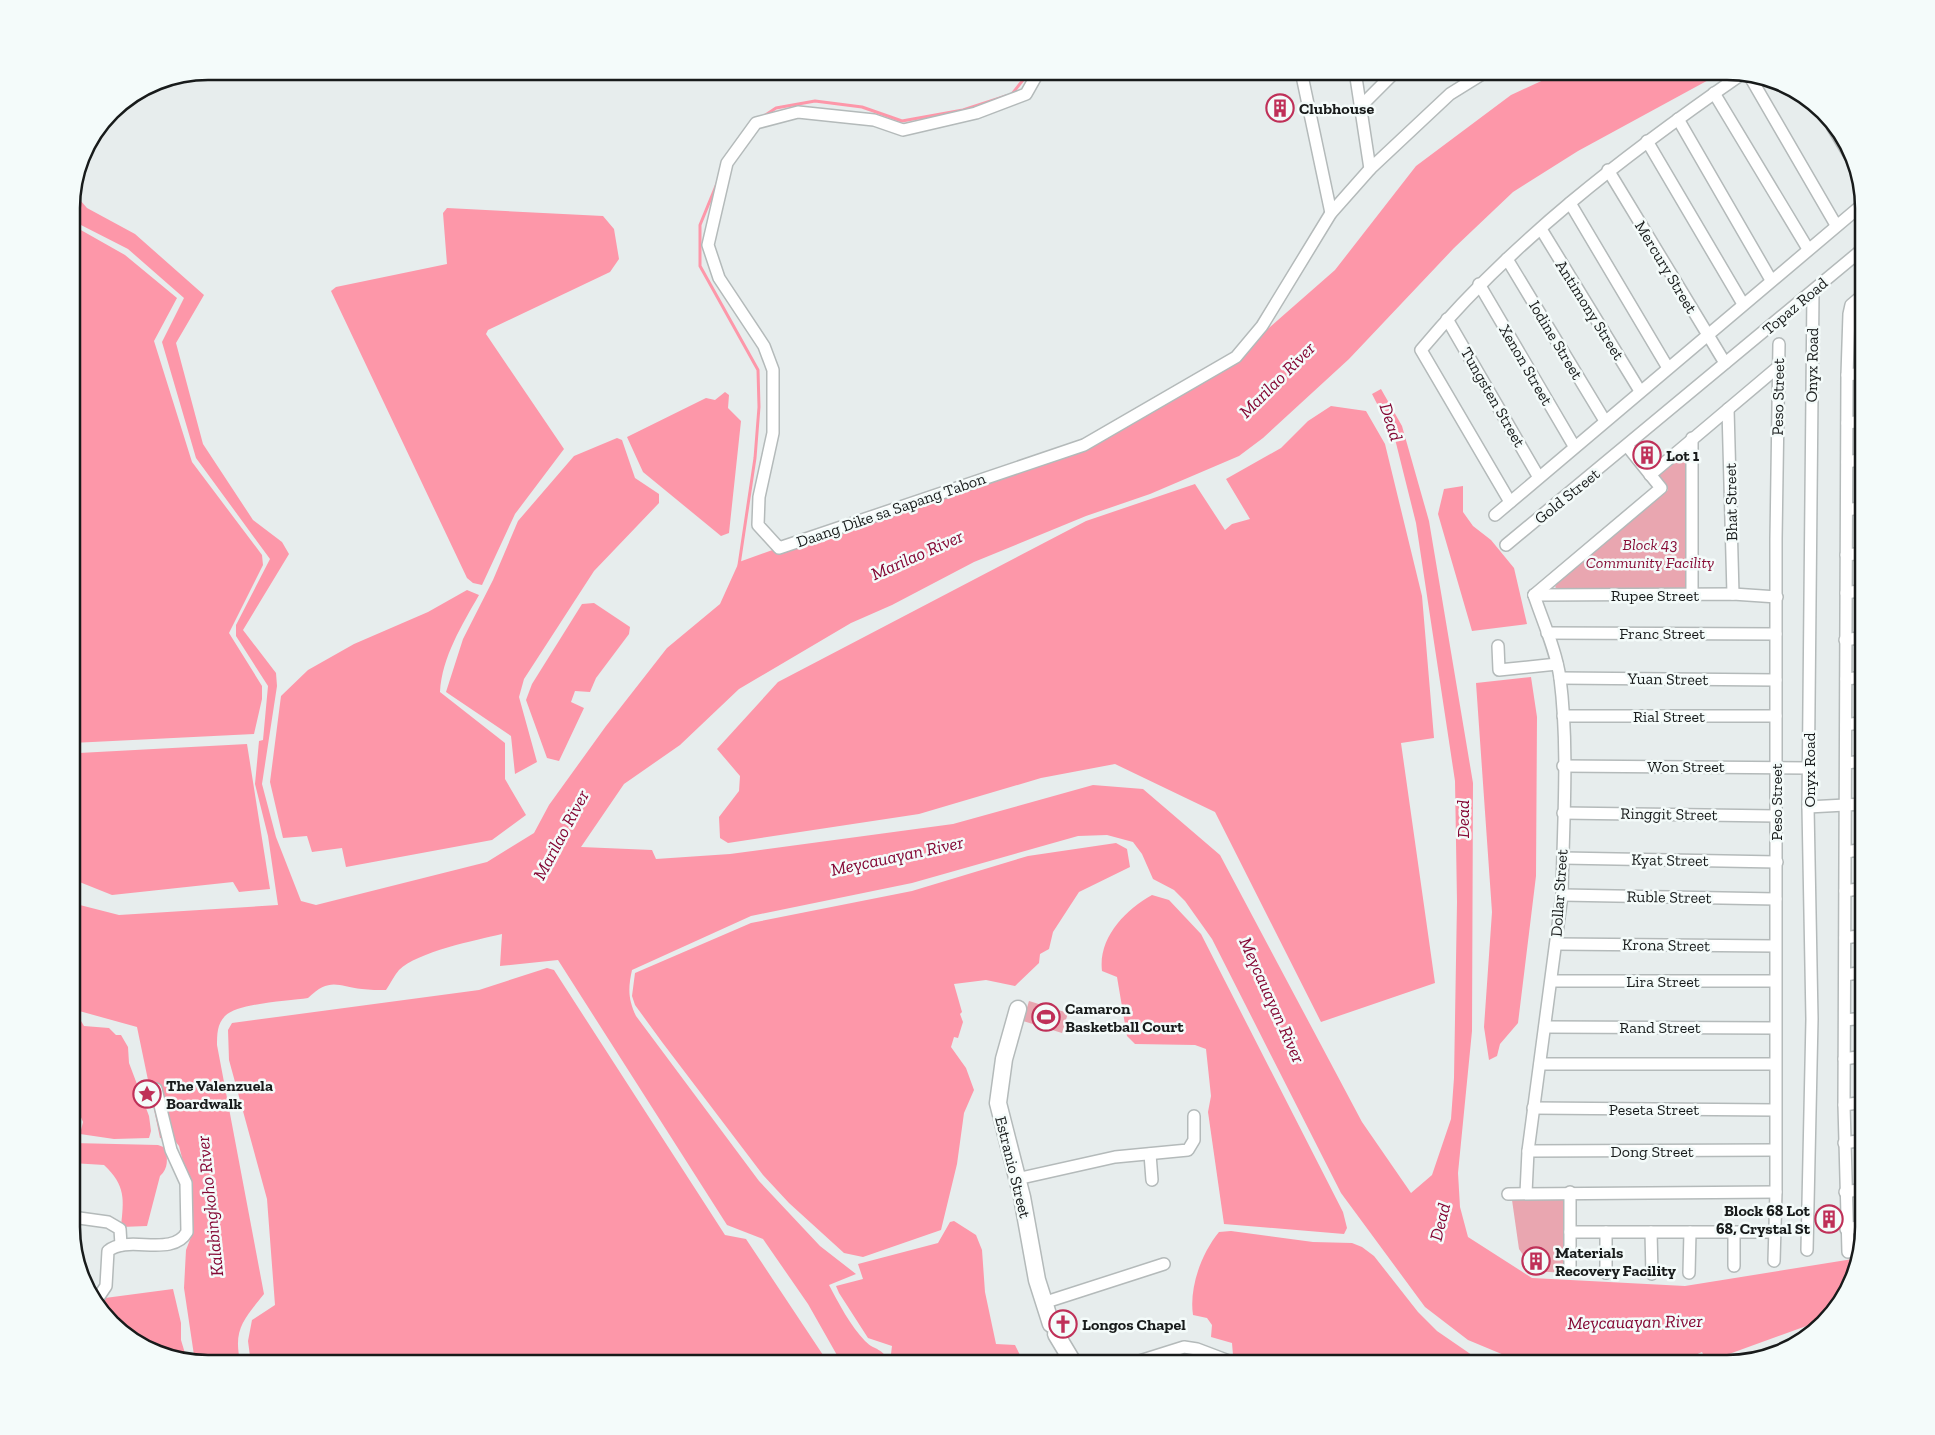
<svg xmlns="http://www.w3.org/2000/svg" width="1935" height="1435" font-family="'Zilla Slab',serif">
	<style>
		.green { fill: #e9a6b0 }
		.water { fill: #fd97a9 }
		.lines { fill: none; stroke-linecap: round; stroke-linejoin: round }
		.stream { stroke: #fd97a9; stroke-width: 3 }
		.street-casing { stroke: #b4baba; stroke-width: 14 }
		.secondary-casing { stroke: #b4baba; stroke-width: 19 }
		.street { stroke: #fff; stroke-width: 11 }
		.secondary { stroke: #fff; stroke-width: 16 }
		.labels { text-anchor: middle; dominant-baseline: central; stroke-width: 5; stroke-linejoin: round; paint-order: stroke }
		.poi-label { font-size: 16px; font-weight: bold; fill: #181b1b; stroke: #f4fbfa; text-anchor: start }
		.street-label { font-size: 16px; fill: #181b1b; stroke: #f4fbfa }
		.park-label { font-size: 16px; font-style: italic; fill: #870e37; stroke: #f4fbfa }
		.water-label { font-size: 18px; font-style: italic; fill: #840734; stroke: #f4fbfa }
		.rim { fill: none; stroke: #181b1b; stroke-width: 2.5 }
	</style>
	<rect width="100%" height="100%" fill="#e7eded"/>
	<!-- green -->
	<g class="green">
		<path d="M1864,303V366L1854,367V313Z"/>
		<path d="M1688,449L1687,591L1561,592L1555,587L1559,581L1668,490L1658,475Z"/>
		<path d="M1029,1001L1068,1013L1062,1033L1023,1021Z"/>
		<path d="M1566,1197L1565,1273L1534,1271L1519,1249L1512,1200Z"/>
	</g>
	<!-- water -->
	<g class="water">
		<path d="M1563,71H1725L1578,151L1513,192L1454,248L1349,359L1263,438L1239,456L1150,494L1086,516L974,562L892,605L851,623L739,689L680,745L624,784L581,847L652,850L656,859L730,854L953,824L1093,785L1143,789L1220,855L1362,1122L1411,1193L1432,1175L1451,1119L1454,1078L1457,902L1455,781L1416,523L1395,439L1372,394L1381,389L1402,426L1429,521L1473,783L1472,1031L1458,1173L1460,1207L1468,1237L1532,1278L1685,1286L1859,1258C1855,1281 1841,1306 1823,1320L1707,1362L1702,1352L1676,1364L1613,1362L1553,1364L1504,1355L1468,1340L1425,1307L1341,1193L1212,939L1185,901L1174,890L1153,879L1142,854L1133,842L1107,835L1078,836L912,883L751,916L632,970C628,988 628,999 636,1016L759,1181L820,1246L856,1274L829,1285C839,1304 850,1325 865,1341C876,1352 882,1346 890,1364H842L808,1304L763,1239L727,1225L558,960L500,966L502,934C476,940 417,952 399,970C394,976 390,984 386,990C378,990 370,990 362,989C337,986 330,977 308,998C289,1001 238,1003 225,1016C217,1024 217,1035 217,1045L264,1294C244,1319 232,1330 241,1364L195,1362L184,1288L186,1250L191,1237L189,1185L179,1146L175,1141L160,1138L137,1027L72,1009V903L119,915L278,905L268,836L255,784L259,741L263,740L268,686L236,636V625L270,559L196,458L162,342L184,298L128,249L77,223L72,216L73,192L87,208L135,234L204,295L176,343L203,444L253,520L282,542L289,554L243,630L276,673L277,686L262,784L276,837L301,901L316,905L487,862L534,833L549,805L606,726L667,648L720,604L739,562L1120,426L1236,357L1335,270L1416,166L1511,95Z"/>
		<path d="M447,208L603,216L614,229L619,259L610,272L488,330L486,334L564,449L515,514L482,585L473,583L467,578L331,291L336,287L447,264L443,213Z"/>
		<path d="M72,225L125,255L177,298L154,341L192,462L262,555L263,565L229,633L262,686V699L254,734L72,743Z"/>
		<path d="M725,392L729,395L728,408L741,421L729,533L721,536L643,472L627,437L706,398L715,400Z"/>
		<path d="M1331,406L1366,411L1385,444L1422,596L1434,738L1401,743L1435,983L1321,1022L1215,812L1115,764L1041,778L919,814L728,843L720,838L719,817L739,791L740,776L717,749L778,682L1086,521L1195,484L1225,530L1232,524L1250,519L1226,479L1281,448L1308,421Z"/>
		<path d="M617,438L622,440L635,478L659,494V503L594,571L524,679L519,697L537,762L515,774L511,736L446,692L463,639L493,580L518,521L574,456Z"/>
		<path d="M1463,486V512L1473,526L1491,540L1514,568L1527,624L1472,631L1438,514L1444,489Z"/>
		<path d="M467,590L479,595C462,625 442,657 440,692L505,743V779L526,815L492,840L346,867L342,848L312,852L307,836L283,838L270,782L281,696L308,670L354,644L428,612Z"/>
		<path d="M594,603L630,627L629,634L596,678L590,692L575,691L571,702L584,708L559,761L547,758L526,700L532,684L582,604Z"/>
		<path d="M1531,677L1537,717L1536,876L1518,1023L1500,1044L1497,1056L1489,1060L1484,1027L1492,912L1476,683Z"/>
		<path d="M247,744L270,889L239,892L233,882L112,895L72,879V758L79,753Z"/>
		<path d="M1116,843L1127,849L1130,867L1079,892L1053,932L1049,949L1040,954L1039,963L1015,986L986,980L954,984L962,1012L960,1014L963,1022L958,1038L954,1037L951,1047L966,1068L974,1090L964,1113L957,1164L941,1230L863,1257L844,1253L789,1203L763,1175L662,1042L635,1005L632,996L635,973L751,923L912,891L1028,856Z"/>
		<path d="M1152,895L1169,900L1201,934L1343,1212L1347,1228L1344,1234L1224,1224L1208,1112L1211,1096L1206,1049L1195,1045L1135,1044L1127,1036L1117,977L1102,971C1098,938 1125,910 1152,895Z"/>
		<path d="M547,968L554,970L563,984L725,1235L746,1239L829,1364H251L248,1341L252,1320L275,1305L267,1199L229,1060L228,1030L232,1023L479,990Z"/>
		<path d="M81,1021L84,1026L109,1028L116,1035H121L128,1047L129,1063L149,1116L151,1131L149,1138L114,1139L80,1134L83,1122L72,1096V1022Z"/>
		<path d="M73,1143L158,1145L166,1148C167,1159 169,1168 160,1176L147,1226L121,1227C124,1199 126,1186 104,1165L72,1163Z"/>
		<path d="M954,1221L976,1235L982,1250L985,1292L996,1344L1015,1345L1021,1357L1020,1364H896L891,1354L892,1346L868,1338L839,1293L836,1286L863,1279L858,1264L938,1243L950,1222Z"/>
		<path d="M1231,1231L1313,1242L1352,1243L1362,1247L1374,1256L1418,1312L1437,1331L1485,1364H1255L1233,1355L1232,1343L1211,1337L1212,1325L1207,1318L1193,1315C1189,1288 1201,1254 1219,1232Z"/>
		<path d="M173,1289L181,1323V1340L187,1360L164,1357L125,1336L98,1303L105,1298Z"/>
	</g>
	<g class="lines">
		<!-- stream -->
		<g class="stream">
			<path d="M1012,94L1030,71"/>
			<path d="M764,116L776,108L815,101L862,107L902,121L963,110L1006,96"/>
			<path d="M718,181L700,225V266L758,370L759,407L755,458L739,565"/>
		</g>
		<!-- street casing -->
		<g class="street-casing">
			<g id="street">
				<path d="M1039,71L1026,94L976,113L903,130L874,120L798,112L756,123L727,163L708,245L719,278L764,346L773,370V433L759,497L758,525L779,548L1084,445L1236,357L1262,326L1331,213L1370,169L1450,94L1487,71"/>
				<path d="M1301,71L1331,213"/>
				<path d="M1355,71L1370,169"/>
				<path d="M1262,72L1266,71"/>
				<path d="M1749,75L1836,225"/>
				<path d="M1714,93L1808,249"/>
				<path d="M1361,106L1396,71"/>
				<path d="M1678,119L1771,280"/>
				<path d="M1832,126L1853,161"/>
				<path d="M1647,141L1743,304"/>
				<path d="M1608,170L1725,363"/>
				<path d="M1570,203L1668,368"/>
				<path d="M1541,229L1640,391"/>
				<path d="M1507,259L1605,421"/>
				<path d="M1479,284L1574,446"/>
				<path d="M1447,319L1538,476"/>
				<path d="M1847,375L1864,373"/>
				<path d="M1728,409L1733,594"/>
				<path d="M1847,423L1864,421"/>
				<path d="M1847,462L1864,459"/>
				<path d="M1650,475L1778,367"/>
				<path d="M1510,502L1421,350C1512,241 1625,155 1742,74"/>
				<path d="M1847,510L1864,507"/>
				<path d="M1495,515L1863,204"/>
				<path d="M1506,545L1864,248"/>
				<path d="M1846,555L1864,553"/>
				<path d="M1846,593L1864,590"/>
				<path d="M1534,595L1733,594L1777,597"/>
				<path d="M1534,595L1661,488L1628,447"/>
				<path d="M1692,595V438"/>
				<path d="M1547,633L1776,634"/>
				<path d="M1845,640L1864,637"/>
				<path d="M1498,646L1499,670L1557,664"/>
				<path d="M1560,678L1776,680"/>
				<path d="M1846,679L1864,677"/>
				<path d="M1563,716H1776"/>
				<path d="M1846,725L1864,722"/>
				<path d="M1846,763L1864,761"/>
				<path d="M1563,766L1808,768"/>
				<path d="M1808,807L1864,804"/>
				<path d="M1563,813L1776,816"/>
				<path d="M1846,852L1864,849"/>
				<path d="M1563,858L1777,862"/>
				<path d="M1845,891L1864,888"/>
				<path d="M1562,895L1776,899"/>
				<path d="M1845,938L1864,935"/>
				<path d="M1556,944L1775,946"/>
				<path d="M1845,975L1864,972"/>
				<path d="M1552,981H1775"/>
				<path d="M1845,1020L1864,1018"/>
				<path d="M1545,1027L1775,1028"/>
				<path d="M1844,1059L1864,1056"/>
				<path d="M1540,1064H1775"/>
				<path d="M1844,1105L1864,1102"/>
				<path d="M1533,1108L1775,1110"/>
				<path d="M1844,1143L1864,1140"/>
				<path d="M1528,1151L1775,1150"/>
				<path d="M1150,1154L1152,1180"/>
				<path d="M1017,1179L1115,1157L1188,1150L1194,1140V1116"/>
				<path d="M1845,1192L1864,1189"/>
				<path d="M1526,1193L1528,1151L1562,895C1563,824 1569,749 1560,678C1556,650 1543,622 1534,595"/>
				<path d="M1508,1194L1776,1192"/>
				<path d="M72,1217L108,1222L120,1229L121,1245"/>
				<path d="M1846,1229L1864,1226"/>
				<path d="M1570,1232H1774"/>
				<path d="M1606,1232V1273"/>
				<path d="M1651,1232L1652,1274"/>
				<path d="M1734,1233V1266"/>
				<path d="M1807,1250L1812,1019L1808,807L1813,291"/>
				<path d="M1848,1252L1844,1105L1847,375L1849,314L1851,305L1864,294"/>
				<path d="M1774,1261L1776,1192V539L1779,344"/>
				<path d="M1570,1268V1192"/>
				<path d="M1689,1273L1690,1232"/>
				<path d="M96,1301L106,1286L108,1251C128,1234 172,1258 187,1232L186,1183L171,1150L156,1089"/>
				<path d="M1043,1303L1164,1264"/>
				<path d="M1130,1364L1184,1347L1197,1349L1234,1363"/>
			</g>
		</g>
		<!-- secondary casing -->
		<g class="secondary-casing">
			<g id="secondary">
				<path d="M1018,1009L1004,1059L998,1103L1022,1197L1037,1280L1051,1324"/>
				<path d="M1056,1334L1074,1364"/>
			</g>
		</g>
		<!-- street -->
		<use href="#street" class="street"/>
		<!-- secondary -->
		<use href="#secondary" class="secondary"/>
	</g>
	<!-- icons -->
	<defs>
		<g id="building-ring" transform="scale(1.4375)"><circle r="9.5" fill="#f4fbfa" stroke="#bf3058" stroke-width="1.5"/><path d="M-4-6H4V6H1V3H-1V6H-4ZM-2.5-4.3h1.7v1.8h-1.7ZM.8-4.3h1.7v1.8H.8ZM-2.5-1h1.7V.8h-1.7ZM.8-1h1.7V.8H.8Z" fill="#bf3058"/></g>
		<g id="stadium-ring" transform="scale(1.4375)"><circle r="9.5" fill="#f4fbfa" stroke="#bf3058" stroke-width="1.5"/><path d="M0-5a6.5 5 0 1 0 0 10a6.5 5 0 1 0 0-10ZM-3.5-1.8h7v3.6h-7Z" fill="#bf3058"/></g>
		<g id="sight-ring" transform="scale(1.4375)"><circle r="9.5" fill="#f4fbfa" stroke="#bf3058" stroke-width="1.5"/><path d="M0-6L1.8-2.2L6-1.7L2.9 1.2L3.7 5.4L0 3.3L-3.7 5.4L-2.9 1.2L-6-1.7L-1.8-2.2Z" fill="#bf3058"/></g>
		<g id="church-ring" transform="scale(1.4375)"><circle r="9.5" fill="#f4fbfa" stroke="#bf3058" stroke-width="1.5"/><path d="M-1.2-6h2.4v3.5h3.3v2.4h-3.3V6h-2.4V-.1h-3.3v-2.4h3.3Z" fill="#bf3058"/></g>
	</defs>
	<g fill-rule="evenodd">
		<use href="#building-ring" x="1280" y="108"/>
		<use href="#building-ring" x="1647" y="455"/>
		<use href="#stadium-ring" x="1046" y="1017"/>
		<use href="#sight-ring" x="147" y="1094"/>
		<use href="#building-ring" x="1829" y="1219"/>
		<use href="#building-ring" x="1536" y="1261"/>
		<use href="#church-ring" x="1063" y="1324"/>
	</g>
	<g class="labels">
		<!-- poi labels -->
		<g class="poi-label">
			<text x="1299" y="108">Clubhouse</text>
			<text x="1666" y="455">Lot 1</text>
			<text x="1065" y="1008">Camaron<tspan x="1065" dy="18">Basketball Court</tspan></text>
			<text x="166" y="1085">The Valenzuela<tspan x="166" dy="18">Boardwalk</tspan></text>
			<text x="1810" y="1210" text-anchor="end">Block 68 Lot<tspan x="1810" dy="18">68, Crystal St</tspan></text>
			<text x="1555" y="1252">Materials<tspan x="1555" dy="18">Recovery Facility</tspan></text>
			<text x="1082" y="1324">Longos Chapel</text>
		</g>
		<!-- street labels -->
		<g class="street-label">
			<text transform="translate(1666 267) rotate(59)">Mercury Street</text>
			<text transform="translate(1795 306) rotate(-40)">Topaz Road</text>
			<text transform="translate(1590 310) rotate(58)">Antimony Street</text>
			<text transform="translate(1556 340) rotate(59)">Iodine Street</text>
			<text transform="translate(1526 365) rotate(60)">Xenon Street</text>
			<text transform="translate(1812 365) rotate(-89)">Onyx Road</text>
			<text transform="translate(1493 397) rotate(60)">Tungsten Street</text>
			<text transform="translate(1778 397) rotate(-89)">Peso Street</text>
			<text transform="translate(1567 496) rotate(-39)">Gold Street</text>
			<text transform="translate(1731 502) rotate(-91)">Bhat Street</text>
			<text transform="translate(891 510) rotate(-19)">Daang Dike sa Sapang Tabon</text>
			<text x="1655" y="595">Rupee Street</text>
			<text x="1662" y="633">Franc Street</text>
			<text transform="translate(1668 679) rotate(1)">Yuan Street</text>
			<text x="1669" y="716">Rial Street</text>
			<text x="1686" y="766">Won Street</text>
			<text transform="translate(1809 770) rotate(-90)">Onyx Road</text>
			<text transform="translate(1776 802) rotate(-90)">Peso Street</text>
			<text transform="translate(1669 814) rotate(1)">Ringgit Street</text>
			<text transform="translate(1670 860) rotate(1)">Kyat Street</text>
			<text transform="translate(1559 893) rotate(-86)">Dollar Street</text>
			<text transform="translate(1669 897) rotate(1)">Ruble Street</text>
			<text transform="translate(1666 945) rotate(1)">Krona Street</text>
			<text x="1663" y="981">Lira Street</text>
			<text x="1660" y="1027">Rand Street</text>
			<text x="1654" y="1109">Peseta Street</text>
			<text x="1652" y="1151">Dong Street</text>
			<text transform="translate(1013 1167) rotate(76)">Estranio Street</text>
		</g>
		<!-- park labels -->
		<g class="park-label">
			<text x="1650" y="544">Block 43<tspan x="1650" dy="18">Community Facility</tspan></text>
		</g>
		<!-- water labels -->
		<g class="water-label">
			<text transform="translate(1277 380) rotate(-45)">Marilao River</text>
			<text transform="translate(1391 422) rotate(72)">Dead</text>
			<text transform="translate(917 555) rotate(-24)">Marilao River</text>
			<text transform="translate(1463 819) rotate(-90)">Dead</text>
			<text transform="translate(561 835) rotate(-62)">Marilao River</text>
			<text transform="translate(897 856) rotate(-12)">Meycauayan River</text>
			<text transform="translate(1272 1000) rotate(66)">Meycauayan River</text>
			<text transform="translate(210 1206) rotate(-96)">Kalabingkoho River</text>
			<text transform="translate(1440 1222) rotate(-76)">Dead</text>
			<text transform="translate(1635 1322) rotate(-1)">Meycauayan River</text>
		</g>
	</g>
	<!-- crop -->
	<path d="M0 0H1935V1435H0ZM208 80H1727A128 128 0 0 1 1855 208V1227A128 128 0 0 1 1727 1355H208A128 128 0 0 1 80 1227V208A128 128 0 0 1 208 80Z" fill="#f4fbfa" fill-rule="evenodd"/>
	<path class="rim" d="M208 80H1727A128 128 0 0 1 1855 208V1227A128 128 0 0 1 1727 1355H208A128 128 0 0 1 80 1227V208A128 128 0 0 1 208 80Z"/>
</svg>
